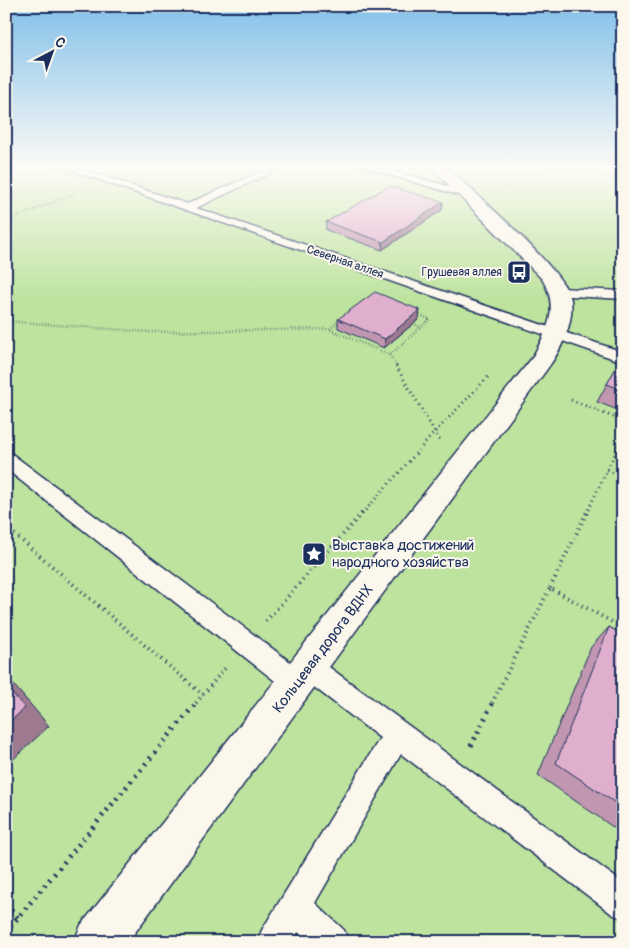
<svg xmlns="http://www.w3.org/2000/svg" width="629" height="948" font-family="Pangolin,sans-serif">
	<style>
		.green { fill: #bde39e; stroke: #6c897e }
		.lines { fill: none; stroke-linecap: round; stroke-linejoin: round }
		.service-casing { stroke: #1b2f5e; stroke-width: 3 }
		.minor-casing { stroke: #1b2f5e; stroke-width: 3 }
		.path-far4 { stroke: #1b2f5e; stroke-width: 2; stroke-dasharray: 0.5 2; stroke-linecap: butt }
		.path-far3 { stroke: #1b2f5e; stroke-width: 2.5; stroke-dasharray: 0.5 2.5; stroke-linecap: butt }
		.path-far2 { stroke: #1b2f5e; stroke-width: 3; stroke-dasharray: 1 4; stroke-linecap: butt }
		.path-far1 { stroke: #1b2f5e; stroke-width: 4; stroke-dasharray: 1 4.5; stroke-linecap: butt }
		.path { stroke: #1b2f5e; stroke-width: 5; stroke-dasharray: 2 5.5; stroke-linecap: butt }
		.service { fill: #fbf7ec; fill-rule: evenodd }
		.minor { fill: #fbf7ec; fill-rule: evenodd }
		.wall { fill: #c196b1; stroke: #1b2f5e }
		.shaded-wall { fill: #9d7a90; stroke: #1b2f5e }
		.building { fill: #e0afce; stroke: #1b2f5e }
		.labels { text-anchor: middle; dominant-baseline: central; stroke-width: 4; stroke-linejoin: round; paint-order: stroke }
		.far-street-label { font-size: 12px; fill: #1b2f5e; stroke: #fbf7ec }
		.far-poi-label { font-size: 12px; fill: #1b2f5e; stroke: #fbf7ec; text-anchor: end }
		.poi-label { font-size: 15px; fill: #1b2f5e; stroke: #fbf7ec; text-anchor: start }
		.street-label { font-size: 15px; fill: #1b2f5e; stroke: #fbf7ec }
	</style>
	<rect width="100%" height="100%" fill="#fbf7ec"/>
	<filter id="ink" filterUnits="userSpaceOnUse"><feTurbulence type="fractalNoise" baseFrequency=".02" numOctaves="2"/><feDisplacementMap in="SourceGraphic" scale="10" xChannelSelector="R" yChannelSelector="G"/><feConvolveMatrix kernelMatrix="1 2 1 2 8 2 1 2 1" color-interpolation-filters="sRGB"/></filter>
	<g filter="url(#ink)">
		<!-- green -->
		<rect class="green" x="6" y="167" width="617" height="775"/>
		<g class="lines">
			<!-- service casing -->
			<g class="service-casing">
				<g id="service">
					<path d="M62,167H76L187,204L272,167H283L196,208L623,352V362Z"/>
					<path d="M363,167H378L473,193L474,195L473,197H465Z"/>
					<path d="M559,288L623,291V299L554,295L552,292L554,289Z"/>
					<path d="M6,452L12,454L297,667L300,659L309,656L318,659L623,883V919L612,914L401,754L315,903L344,930L349,942H308L298,932L293,942H257L262,930L380,738L310,684L307,692L298,696L289,692L6,469Z"/>
				</g>
			</g>
			<!-- minor casing -->
			<g class="minor-casing">
				<path id="minor" d="M431,167H446C470,188 567,273 571,300C574,322 562,348 550,365L128,942H74L81,925L532,358C547,331 560,308 542,279Z"/>
			</g>
			<!-- path-far4 -->
			<g class="path-far4">
				<path d="M561,167L623,177"/>
				<path d="M590,170L620,167"/>
				<path d="M6,218H13"/>
				<path d="M6,225L14,218L76,193"/>
			</g>
			<!-- path-far3 -->
			<g class="path-far3">
				<path d="M372,297L430,319L390,355L329,329Z"/>
				<path d="M6,321L149,332L329,329"/>
				<path d="M413,324L421,327"/>
				<path d="M390,355L397,367"/>
			</g>
			<!-- path-far2 -->
			<g class="path-far2">
				<path d="M396,366L440,441"/>
				<path d="M571,400L623,421"/>
				<path d="M607,470L623,477"/>
				<path d="M362,514L435,432L489,376"/>
				<path d="M586,514L623,437"/>
			</g>
			<!-- path-far1 -->
			<g class="path-far1">
				<path d="M6,527L203,695"/>
				<path d="M550,588L587,512"/>
				<path d="M266,621L363,512"/>
				<path d="M196,703L226,667"/>
				<path d="M492,703L550,588L623,628"/>
			</g>
			<!-- path -->
			<g class="path">
				<path d="M471,746L493,702"/>
				<path d="M6,905L18,918"/>
				<path d="M6,932L197,702"/>
			</g>
			<!-- service -->
			<use href="#service" class="service"/>
			<!-- minor -->
			<use href="#minor" class="minor"/>
		</g>
		<!-- wall -->
		<g class="wall">
			<path d="M443,202L442,210L382,250L326,230V222Z"/>
			<path d="M338,319H419L384,348L338,328Z"/>
			<path d="M622,357H623V412L597,402Z"/>
			<path d="M609,627L623,635V834L538,775L591,647Z"/>
		</g>
		<!-- shaded-wall -->
		<g class="shaded-wall">
			<path d="M443,202L442,210L382,250L383,242Z"/>
			<path d="M420,310L419,319L384,348L385,339Z"/>
			<path d="M6,676L49,726L6,766Z"/>
		</g>
		<!-- building -->
		<g class="building">
			<path d="M389,186L443,202L383,242L326,222Z"/>
			<path d="M375,292L420,310L385,339L338,319Z"/>
			<path d="M622,357H623V390L607,384Z"/>
			<path d="M609,627L623,635V808L556,763Z"/>
			<path d="M6,686L25,708L6,725Z"/>
		</g>
	</g>
	<!-- sky -->
	<linearGradient id="sky" x2="0" y2="1"><stop stop-color="#82c0e9"/><stop offset="0.56" stop-color="#fdfbf6"/><stop offset="1" stop-color="#fdfbf6" stop-opacity="0"/></linearGradient>
	<rect width="629" height="300" fill="url(#sky)"/>
	<!-- icons -->
	<defs>
		<g id="bus-square" transform="scale(1.25)"><rect x="-9" y="-9" width="18" height="18" rx="4" fill="#1b2f5e" stroke="#fbf7ec"/><path d="M-5-6H5V4H4V6H2V4H-2V6H-4V4H-5ZM-3.5-4V0h7V-4ZM-3.5 1.2v1.5H-2V1.2ZM2 1.2v1.5H3.5V1.2Z" fill="#fff"/></g>
		<g id="sight-square" transform="scale(1.25)"><rect x="-9" y="-9" width="18" height="18" rx="4" fill="#1b2f5e" stroke="#fbf7ec"/><path d="M0-6L1.8-2.2L6-1.7L2.9 1.2L3.7 5.4L0 3.3L-3.7 5.4L-2.9 1.2L-6-1.7L-1.8-2.2Z" fill="#fff"/></g>
	</defs>
	<g fill-rule="evenodd">
		<use href="#bus-square" x="519" y="272"/>
		<use href="#sight-square" x="314" y="554"/>
	</g>
	<g class="labels">
		<!-- far-street labels -->
		<g class="far-street-label">
			<text transform="translate(345 262) rotate(19)">Северная аллея</text>
		</g>
		<!-- far-poi labels -->
		<g class="far-poi-label">
			<text x="502" y="272">Грушевая аллея</text>
		</g>
		<!-- poi labels -->
		<g class="poi-label">
			<text x="332" y="545">Выставка достижений<tspan x="332" dy="17">народного хозяйства</tspan></text>
		</g>
		<!-- street labels -->
		<g class="street-label">
			<text transform="translate(323 649) rotate(-53)">Кольцевая дорога ВДНХ</text>
		</g>
	</g>
	<!-- margin -->
	<rect width="629" height="948" fill="none" stroke="#fbf7ec" stroke-width="25"/>
	<rect x="12" y="12" width="604" height="923" fill="none" stroke="#1b2f5e" stroke-width="2" filter="url(#ink)"/>
	<!-- north arrow -->
	<g transform="translate(52 52) rotate(41)" stroke="#fbf7ec" stroke-width="4" paint-order="stroke">
	<path d="M0-4L9 19L0 12L-9 19Z" fill="#1b2f5e"/>
	<text y="-8" font-size="14" font-weight="bold" text-anchor="middle" fill="#1b2f5e">С</text>
	</g>
</svg>
